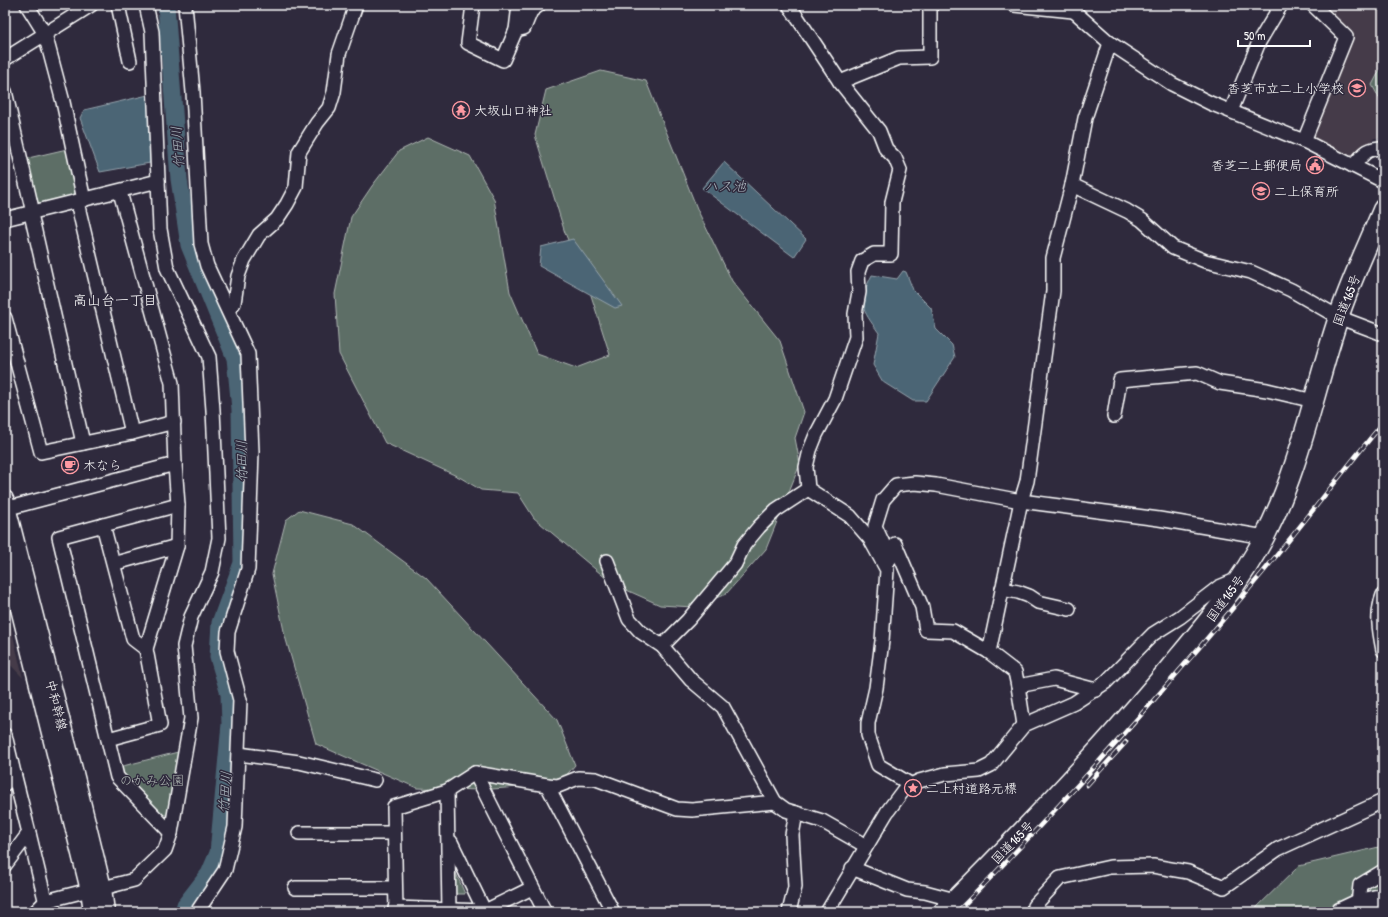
<svg xmlns="http://www.w3.org/2000/svg" width="1388" height="917" font-family="'Patrick Hand','Klee One',sans-serif">
	<style>
		.built { fill: #443b48 }
		.green { fill: #5d6e66; stroke: #aeb6b2 }
		.water { fill: #4c6575; stroke: #94a3ac }
		.lines { fill: none; stroke-linecap: round; stroke-linejoin: round }
		.river { stroke: #4c6575; stroke-width: 17 }
		.minor-casing { stroke: #fff; stroke-width: 16 }
		.major-casing { stroke: #fff; stroke-width: 19 }
		.highway-casing { stroke: #fff; stroke-width: 22 }
		.minor { stroke: #2f2a3d; stroke-width: 13 }
		.major { stroke: #2f2a3d; stroke-width: 16 }
		.highway { stroke: #2f2a3d; stroke-width: 19 }
		.rail-casing { stroke: #fff; stroke-width: 4.5 }
		.rail { stroke: #2f2a3d; stroke-width: 3; stroke-dasharray: 9; stroke-linecap: butt }
		.labels { text-anchor: middle; dominant-baseline: central; stroke-width: 3; stroke-linejoin: round; paint-order: stroke }
		.poi-label { font-size: 13px; fill: #fff; stroke: #2f2a3d; text-anchor: start }
		.street-label { font-size: 13px; fill: #fff; stroke: #2f2a3d }
		.park-label { font-size: 13px; fill: #aeb6b2; stroke: #2f2a3d }
		.water-label { font-size: 14px; font-style: italic; fill: #aebac1; stroke: #2f2a3d }
		.neighbourhood-label { font-size: 14px; fill: #fff; stroke: #2f2a3d }
	</style>
	<rect width="100%" height="100%" fill="#2f2a3d"/>
	<filter id="ink" filterUnits="userSpaceOnUse"><feTurbulence type="fractalNoise" baseFrequency=".025" numOctaves="2"/><feDisplacementMap in="SourceGraphic" scale="8" xChannelSelector="R" yChannelSelector="G"/><feConvolveMatrix kernelMatrix="1 2 1 2 8 2 1 2 1" color-interpolation-filters="sRGB"/></filter>
	<g filter="url(#ink)">
		<!-- built -->
		<g class="built">
			<path d="M1321,5H1383V138H1374L1356,161L1309,139L1351,38Z"/>
			<path d="M5,601L23,678L5,659Z"/>
		</g>
		<!-- green -->
		<g class="green">
			<path d="M1383,64V105L1372,85Z"/>
			<path d="M601,71L646,81L698,211L732,281L780,341L804,412L795,438L800,464L766,549L726,594L693,607L660,605L613,584L534,518L518,493L481,490L461,478L385,443L339,354L335,294L351,217L372,186L399,151L428,137L470,156L494,199L510,292L537,354L576,368L610,355L589,289L565,233L535,135L546,90Z"/>
			<path d="M67,149L80,198L35,209L24,159Z"/>
			<path d="M299,510L353,524L426,578L557,720L575,765L559,784L479,790L417,788L316,744L285,636L272,574L286,520Z"/>
			<path d="M178,752L168,814L159,817L120,777L119,767Z"/>
			<path d="M1383,846V912H1252L1299,866Z"/>
			<path d="M450,859L465,894H452Z"/>
		</g>
		<!-- water -->
		<g class="water">
			<path d="M148,95L150,163L100,172L80,118L84,110Z"/>
			<path d="M724,162L806,239L794,257L702,188Z"/>
			<path d="M573,239L622,306L615,308L539,266L541,247Z"/>
			<path d="M903,271L906,272L913,290L931,308L936,329L952,345L955,357L926,401H913L883,382L873,365L879,333C861,308 857,304 872,275L897,279Z"/>
		</g>
		<g class="lines">
			<!-- river -->
			<path class="river" d="M166,5L179,179L189,245L235,358L240,409L242,563L220,623L218,657L229,694L230,724L218,853L209,874L185,905L183,912"/>
			<!-- minor casing -->
			<g class="minor-casing">
				<g id="minor">
					<path d="M27,5L45,34L63,102L84,200"/>
					<path d="M118,5L130,61"/>
					<path d="M185,5L193,92L201,244L207,266L248,354L252,452L248,569L228,632L227,651L240,700L235,827L225,870L197,912"/>
					<path d="M473,5L468,43L503,60L516,30L519,5"/>
					<path d="M789,5L840,82L899,58L930,57V5"/>
					<path d="M1014,5L1073,11"/>
					<path d="M1067,5L1110,43L1172,84L1210,103L1306,142L1383,181"/>
					<path d="M516,30L524,28L531,11L539,5"/>
					<path d="M5,59L91,5"/>
					<path d="M840,82L879,131L886,149L895,158L900,170L892,202L891,254H874L862,261L858,272L859,292L855,314L856,337L835,399L816,435L810,450L806,467L808,489L850,516L870,539L887,570L882,641L876,688L868,723V735L878,765L910,784"/>
					<path d="M5,91L33,213"/>
					<path d="M1231,111L1259,42L1281,5"/>
					<path d="M1304,141L1346,37L1313,5"/>
					<path d="M1353,166C1364,154 1366,148 1383,148"/>
					<path d="M1072,185L1127,211L1142,220L1173,248L1205,261L1251,272L1291,290L1338,317L1383,334"/>
					<path d="M120,192L172,383L175,464"/>
					<path d="M77,202L132,433"/>
					<path d="M31,214L83,443"/>
					<path d="M5,219L158,181"/>
					<path d="M228,310L234,303L238,276L244,260L259,235L277,219L287,204L296,187L299,152L317,123L329,108L334,92L339,54L356,5"/>
					<path d="M5,318L41,452L132,433L174,422"/>
					<path d="M1114,416L1120,380L1197,373L1220,383L1267,390L1314,401"/>
					<path d="M5,509L175,464L178,505L59,537L117,777L171,833"/>
					<path d="M103,525L133,639L146,649"/>
					<path d="M895,544L922,607L926,630L953,631L989,652"/>
					<path d="M890,559L875,526L883,500L896,485L915,483L936,485L1021,501L1159,519L1265,537"/>
					<path d="M607,561L629,619L641,632L662,646L691,680L723,707L775,802L786,810L822,821L866,846"/>
					<path d="M116,563L177,546"/>
					<path d="M1002,589L1018,592L1029,596L1038,602L1069,609"/>
					<path d="M1383,595C1376,614 1379,630 1383,650"/>
					<path d="M662,646L688,620L735,564L744,545L759,527L776,510L808,489"/>
					<path d="M1018,686L1024,725"/>
					<path d="M1096,690L1054,679L1018,686L1015,672L989,652L1021,501L1027,481L1053,291V258L1072,185L1085,118L1110,43"/>
					<path d="M5,735L14,773"/>
					<path d="M108,739L160,725L146,649L177,546L178,505"/>
					<path d="M239,754L299,762L375,780"/>
					<path d="M475,773L545,912"/>
					<path d="M5,784L14,773L29,833L5,865"/>
					<path d="M547,785L558,786L578,778L596,779L677,809L692,810L775,802"/>
					<path d="M447,791L449,912"/>
					<path d="M29,833L48,912"/>
					<path d="M299,833H394"/>
					<path d="M451,842L485,912"/>
					<path d="M852,868L907,890L925,892L955,900"/>
					<path d="M103,888L134,880L165,850L171,833L191,718L184,646L191,617L212,572L219,538L213,410L209,357L167,268L160,229L152,32L146,5"/>
					<path d="M295,888H395"/>
					<path d="M1358,904L1360,885L1383,871"/>
					<path d="M395,908L485,911L532,888"/>
					<path d="M35,912L46,901L89,890"/>
					<path d="M396,912L394,807L447,791L475,773L547,785L613,912"/>
					<path d="M789,912L795,887L792,835L796,813"/>
					<path d="M827,912L887,812L905,788L919,781L945,774L979,771L991,765L1024,725L1074,703L1106,682L1153,634L1180,617L1219,587L1238,579"/>
					<path d="M1035,912L1034,906L1060,878L1110,867L1153,866L1188,872L1224,887L1278,849L1383,801"/>
				</g>
			</g>
			<!-- major casing -->
			<g class="major-casing">
				<g id="major">
					<path d="M5,499L79,789L103,888L106,912"/>
					<path d="M5,552L89,890L92,912"/>
				</g>
			</g>
			<!-- highway casing -->
			<g class="highway-casing">
				<g id="highway">
					<path d="M943,912C1022,833 1100,752 1171,666C1205,625 1240,584 1265,536C1300,468 1314,391 1338,319C1350,282 1368,245 1383,209"/>
					<path d="M1341,912L1358,904L1383,898"/>
				</g>
			</g>
			<!-- minor -->
			<use href="#minor" class="minor"/>
			<!-- major -->
			<use href="#major" class="major"/>
			<!-- highway -->
			<use href="#highway" class="highway"/>
			<!-- rail casing -->
			<g class="rail-casing">
				<g id="rail">
					<path d="M1087,785L1126,742"/>
					<path d="M957,912C1059,809 1155,701 1248,590C1294,536 1337,478 1383,423"/>
				</g>
			</g>
			<!-- rail -->
			<use href="#rail" class="rail"/>
		</g>
	</g>
	<!-- icons -->
	<defs>
		<g id="school-ring" transform="scale(0.9)"><circle r="9.5" fill="#2f2a3d" stroke="#ff9aa2" stroke-width="1.5"/><path d="M0-5L7-2L0 1L-7-2ZM-4 1L0 2.5L4 1V4Q0 6-4 4Z" fill="#ff9aa2"/></g>
		<g id="temple-ring" transform="scale(0.9)"><circle r="9.5" fill="#2f2a3d" stroke="#ff9aa2" stroke-width="1.5"/><path d="M0-6L5-2H3V0L6.5 2.5H4V6H1.5V3h-3V6H-4V2.5H-6.5L-3 0V-2H-5Z" fill="#ff9aa2"/></g>
		<g id="civic-ring" transform="scale(0.9)"><circle r="9.5" fill="#2f2a3d" stroke="#ff9aa2" stroke-width="1.5"/><path d="M-.6-6.5H3V-4.5H.6V-3L4-1V1h2V6H-6V1h2V-1L-.6-3ZM-1.2 2.5V6h2.4V2.5Z" fill="#ff9aa2"/></g>
		<g id="cafe-ring" transform="scale(0.9)"><circle r="9.5" fill="#2f2a3d" stroke="#ff9aa2" stroke-width="1.5"/><path d="M-5.5-4.5H6V0H3Q3 3.5 0 3.5H-2.5Q-5.5 3.5-5.5 0ZM3-3.2v2h1.7v-2ZM-6 4.5H4V6H-6Z" fill="#ff9aa2"/></g>
		<g id="sight-ring" transform="scale(0.9)"><circle r="9.5" fill="#2f2a3d" stroke="#ff9aa2" stroke-width="1.5"/><path d="M0-6L1.8-2.2L6-1.7L2.9 1.2L3.7 5.4L0 3.3L-3.7 5.4L-2.9 1.2L-6-1.7L-1.8-2.2Z" fill="#ff9aa2"/></g>
	</defs>
	<g fill-rule="evenodd">
		<use href="#school-ring" x="1357" y="88"/>
		<use href="#temple-ring" x="461" y="110"/>
		<use href="#civic-ring" x="1315" y="165"/>
		<use href="#school-ring" x="1261" y="191"/>
		<use href="#cafe-ring" x="70" y="465"/>
		<use href="#sight-ring" x="913" y="788"/>
	</g>
	<g class="labels">
		<!-- poi labels -->
		<g class="poi-label">
			<text x="1344" y="88" text-anchor="end">香芝市立二上小学校</text>
			<text x="474" y="110">大坂山口神社</text>
			<text x="1302" y="165" text-anchor="end">香芝二上郵便局</text>
			<text x="1274" y="191">二上保育所</text>
			<text x="83" y="465">木なら</text>
			<text x="926" y="788">二上村道路元標</text>
		</g>
		<!-- street labels -->
		<g class="street-label">
			<text transform="translate(1346 300) rotate(-69)">国道165号</text>
			<text transform="translate(1225 598) rotate(-54)">国道165号</text>
			<text transform="translate(57 705) rotate(76)">中和幹線</text>
			<text transform="translate(1012 842) rotate(-46)">国道165号</text>
		</g>
		<!-- park labels -->
		<g class="park-label">
			<text x="152" y="780">のかみ公園</text>
		</g>
		<!-- water labels -->
		<g class="water-label">
			<text transform="translate(177 147) rotate(-94)">竹田川</text>
			<text x="725" y="185">ハス池</text>
			<text transform="translate(241 461) rotate(-91)">竹田川</text>
			<text transform="translate(224 792) rotate(-85)">竹田川</text>
		</g>
		<!-- neighbourhood labels -->
		<g class="neighbourhood-label">
			<text x="115" y="299">高山台一丁目</text>
		</g>
	</g>
	<!-- margin -->
	<rect width="1388" height="917" fill="none" stroke="#2f2a3d" stroke-width="20"/>
	<rect x="10" y="10" width="1368" height="897" fill="none" stroke="#fff" stroke-width="1.5" filter="url(#ink)"/>
	<!-- scale -->
	<path d="M1238 40v6h72v-6" fill="none" stroke="#ffffff" stroke-width="2"/>
	<text x="1244" y="40" font-size="12" fill="#ffffff" stroke="#2f2a3d" stroke-width="3" paint-order="stroke">50 m</text>
</svg>
